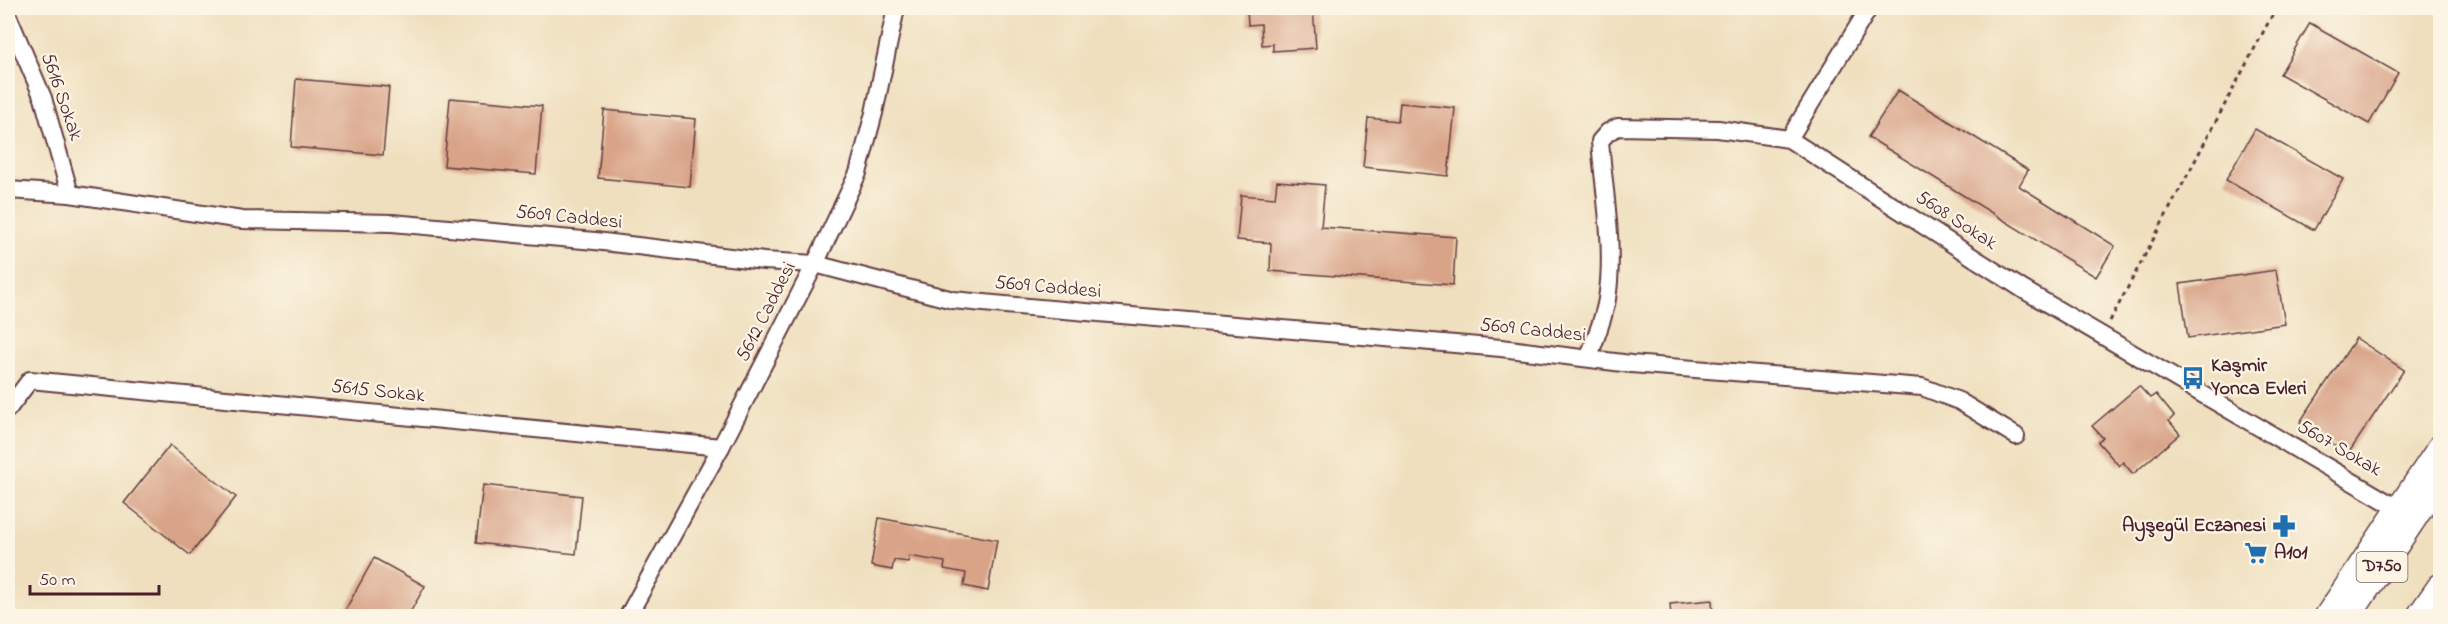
<svg xmlns="http://www.w3.org/2000/svg" width="2448" height="624" font-family="'Indie Flower',sans-serif">
	<style>
		.building { fill: #d8a387 }
		.lines { fill: none; stroke-linecap: round; stroke-linejoin: round }
		.minor-casing { stroke: #633c41; stroke-width: 20 }
		.highway-casing { stroke: #633c41; stroke-width: 27 }
		.path { stroke: #633c41; stroke-width: 3; stroke-dasharray: 4.5 4.5; stroke-linecap: butt }
		.minor { stroke: #fff; stroke-width: 16 }
		.highway { stroke: #fff; stroke-width: 24 }
		.labels { text-anchor: middle; dominant-baseline: central; stroke-width: 4.5; stroke-linejoin: round; paint-order: stroke }
		.shield { fill: #fcf5e5; stroke: #7f5f63; stroke-width: 1.5 }
		.shield-label { font-size: 18px; font-weight: bold; fill: #4a1f2b }
		.street-label { font-size: 20px; fill: #4a1f2b; stroke: #fcf5e5 }
		.poi-label { font-size: 20px; font-weight: bold; fill: #4a1f2b; stroke: #fcf5e5; text-anchor: start }
	</style>
	<rect width="100%" height="100%" fill="#fcf5e5"/>
	<filter id="ink" filterUnits="userSpaceOnUse"><feTurbulence type="fractalNoise" baseFrequency=".0167" numOctaves="2"/><feDisplacementMap in="SourceGraphic" scale="12" xChannelSelector="R" yChannelSelector="G"/><feConvolveMatrix kernelMatrix="1 2 1 2 8 2 1 2 1" color-interpolation-filters="sRGB"/></filter>
	<filter id="wash" filterUnits="userSpaceOnUse"><feTurbulence type="fractalNoise" baseFrequency=".008" numOctaves="4" result="noise"/><feDisplacementMap in="SourceGraphic" scale="24" xChannelSelector="R" yChannelSelector="G"/><feGaussianBlur stdDeviation="1.35" result="paint"/><feColorMatrix in="noise" values="0 0 0 0 0 0 0 0 0 0 0 0 0 0 0 0 0 1.4 0 .05"/><feComposite in="paint" operator="in"/></filter>
	<g filter="url(#wash)">
		<rect width="100%" height="100%" fill="#efdfbe"/>
		<g id="blocks">
			<!-- building -->
			<g class="building">
				<path d="M1247,8H1313L1316,48L1273,51V44L1262,45L1261,24L1248,25Z"/>
				<path d="M2310,23L2398,73L2369,124L2280,74Z"/>
				<path d="M296,79L389,87L383,155L291,147Z"/>
				<path d="M1898,90L2028,170L2019,186L2115,246L2096,277L1868,137Z"/>
				<path d="M450,98L542,106L536,174L444,166Z"/>
				<path d="M1400,103L1455,108L1448,176L1363,167L1368,118L1398,121Z"/>
				<path d="M604,110L696,119L690,187L598,178Z"/>
				<path d="M2255,129L2343,179L2314,230L2226,180Z"/>
				<path d="M1277,181L1325,185L1321,227L1456,237L1453,285L1270,271L1271,243L1237,240L1241,195L1275,198Z"/>
				<path d="M2276,270L2285,324L2188,338L2180,284Z"/>
				<path d="M2356,338L2404,370L2348,454L2300,422Z"/>
				<path d="M2139,386L2150,398L2156,394L2174,416L2169,421L2180,434L2133,474L2123,462L2119,466L2098,442L2103,438L2092,426Z"/>
				<path d="M170,445L236,497L190,555L124,503Z"/>
				<path d="M483,485L582,496L576,554L476,543Z"/>
				<path d="M879,518L997,540L988,591L964,586L966,573L944,569L945,562L909,556L908,562L894,560L892,570L871,566Z"/>
				<path d="M374,558L425,586L408,616H342Z"/>
				<path d="M1712,600L1713,616H1671L1670,604Z"/>
			</g>
		</g>
	</g>
	<g filter="url(#ink)">
		<use href="#blocks" fill-opacity="0" stroke="#633c41" stroke-width="1.5"/>
		<g class="lines">
			<!-- minor casing -->
			<g class="minor-casing">
				<g id="minor">
					<path d="M8,16L43,98L70,194"/>
					<path d="M1789,139L1869,8"/>
					<path d="M8,190L70,194L242,220L392,223L595,241L764,261L815,264L953,300L994,304L1501,348L1631,364L1922,387L1959,401L2016,436"/>
					<path d="M1589,357C1595,338 1604,319 1607,299C1615,248 1604,193 1600,141L1608,132L1618,127L1718,129L1789,139L2024,290L2399,509"/>
					<path d="M8,409L30,380L721,447"/>
					<path d="M628,616L721,447L815,264L858,173L874,113L896,8"/>
				</g>
			</g>
			<!-- highway casing -->
			<g class="highway-casing">
				<g id="highway">
					<path d="M2327,616L2440,447"/>
					<path d="M2349,616L2440,480"/>
					<path d="M2419,616L2440,586"/>
				</g>
			</g>
			<!-- path -->
			<path class="path" d="M2110,321L2276,8"/>
			<!-- minor -->
			<use href="#minor" class="minor"/>
			<!-- highway -->
			<use href="#highway" class="highway"/>
		</g>
	</g>
	<!-- icons -->
	<defs>
		<g id="bus-bare" transform="scale(1.8)"><path d="M-5-6H5V4H4V6H2V4H-2V6H-4V4H-5ZM-3.5-4V0h7V-4ZM-3.5 1.2v1.5H-2V1.2ZM2 1.2v1.5H3.5V1.2Z" fill="#1f6fb2" stroke="#fcf5e5" stroke-width="2.5" paint-order="stroke"/></g>
		<g id="pharmacy-bare" transform="scale(1.8)"><path d="M-2-6h4v4h4v4h-4v4h-4v-4h-4v-4h4Z" fill="#1f6fb2" stroke="#fcf5e5" stroke-width="2.5" paint-order="stroke"/></g>
		<g id="supermarket-bare" transform="scale(1.8)"><path d="M-6-5.5h2.5l.6 2H6L4.5 2H-2.5L-4.4-4H-6ZM-1.5 3.2a1.3 1.3 0 1 0 .1 0ZM3 3.2a1.3 1.3 0 1 0 .1 0Z" fill="#1f6fb2" stroke="#fcf5e5" stroke-width="2.5" paint-order="stroke"/></g>
	</defs>
	<g fill-rule="evenodd">
		<use href="#bus-bare" x="2193" y="378"/>
		<use href="#pharmacy-bare" x="2284" y="526"/>
		<use href="#supermarket-bare" x="2256" y="553"/>
	</g>
	<g class="labels">
		<!-- shield labels -->
		<rect class="shield" x="2356.5" y="552" width="51" height="30" rx="4.5"/>
		<g class="shield-label">
			<text x="2382" y="567">D750</text>
		</g>
		<!-- street labels -->
		<g class="street-label">
			<text transform="translate(61 97) rotate(71)">5616 Sokak</text>
			<text transform="translate(569 218) rotate(6)">5609 Caddesi</text>
			<text transform="translate(1956 221) rotate(33)">5608 Sokak</text>
			<text transform="translate(1048 288) rotate(5)">5609 Caddesi</text>
			<text transform="translate(767 312) rotate(-63)">5612 Caddesi</text>
			<text transform="translate(1533 331) rotate(6)">5609 Caddesi</text>
			<text transform="translate(378 392) rotate(6)">5615 Sokak</text>
			<text transform="translate(2339 449) rotate(30)">5607 Sokak</text>
		</g>
		<!-- poi labels -->
		<g class="poi-label">
			<text x="2211" y="366">Kaşmir<tspan x="2211" dy="23">Yonca Evleri</tspan></text>
			<text x="2266" y="526" text-anchor="end">Ayşegül Eczanesi</text>
			<text x="2274" y="553">A101</text>
		</g>
	</g>
	<!-- margin -->
	<rect width="2448" height="624" fill="none" stroke="#fcf5e5" stroke-width="30"/>
	<!-- scale -->
	<path d="M30 585v9h129v-9" fill="none" stroke="#4a1f2b" stroke-width="3"/>
	<text x="39" y="585" font-size="18" fill="#4a1f2b" stroke="#fcf5e5" stroke-width="4.5" paint-order="stroke">50 m</text>
</svg>
